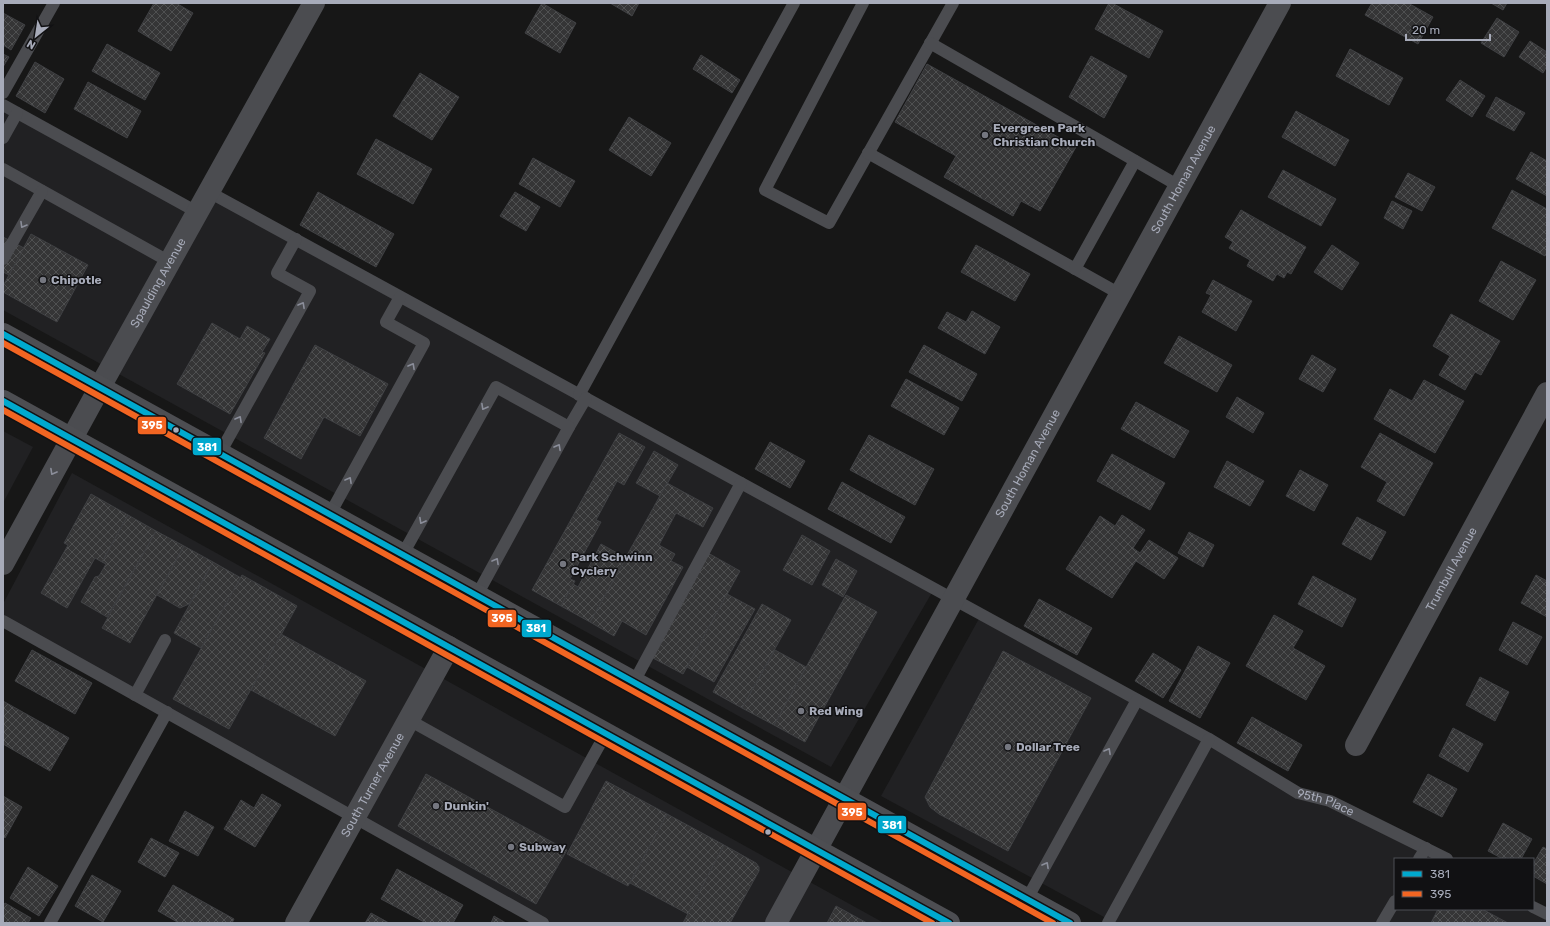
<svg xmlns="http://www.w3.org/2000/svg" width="1550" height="926" font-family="Rubik,sans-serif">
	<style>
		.built { fill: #212123 }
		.building { fill: url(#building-cross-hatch); stroke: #3f4043 }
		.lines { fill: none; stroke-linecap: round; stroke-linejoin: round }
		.lane { stroke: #4b4c50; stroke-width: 12 }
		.street { stroke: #4b4c50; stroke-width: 22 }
		.primary { stroke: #4d4e52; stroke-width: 22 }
		.bus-1-casing { stroke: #111113; stroke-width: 9 }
		.bus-2-casing { stroke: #111113; stroke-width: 9 }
		.bus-1 { stroke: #00a9ce; stroke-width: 6 }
		.bus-2 { stroke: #f26522; stroke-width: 6 }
		.oneway { stroke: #8b8e9a }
		.poi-dot { fill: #757780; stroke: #111113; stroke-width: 1.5 }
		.bus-dot { fill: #a7abb9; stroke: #111113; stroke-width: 1.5 }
		.labels { text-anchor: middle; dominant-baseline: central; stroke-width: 3; stroke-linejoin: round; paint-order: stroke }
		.poi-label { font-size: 12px; font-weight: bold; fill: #a7abb9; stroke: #111113; text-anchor: start }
		.street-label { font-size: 12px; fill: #a7abb9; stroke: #111113 }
		.line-badge { stroke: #111113; stroke-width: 1.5 }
		.badge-label { font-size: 11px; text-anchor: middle; font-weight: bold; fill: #fff }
	</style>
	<defs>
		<pattern id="building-cross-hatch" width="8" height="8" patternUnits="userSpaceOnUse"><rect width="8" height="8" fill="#353536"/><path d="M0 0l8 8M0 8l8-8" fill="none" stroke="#4f5051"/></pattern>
	</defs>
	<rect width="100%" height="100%" fill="#171717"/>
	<!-- built -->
	<g class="built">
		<path d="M3,105L197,212L209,192L934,589L831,767L3,310Z"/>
		<path d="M3,431L33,447L3,503Z"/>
		<path d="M72,473L884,923H543L3,621V604Z"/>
		<path d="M981,615L1298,793L1447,859H1395V909H1533L1547,914V923H1115L881,796Z"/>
	</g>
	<!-- building -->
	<g class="building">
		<path d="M154,3H176L193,13L171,51L138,31Z"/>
		<path d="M542,3L576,23L560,53L525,33Z"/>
		<path d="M610,3H639L632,16Z"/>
		<path d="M1109,3H1112L1163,31L1149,58L1095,29Z"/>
		<path d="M1372,3H1408L1433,17L1418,44L1365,15Z"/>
		<path d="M1491,3H1507L1503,10Z"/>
		<path d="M3,13L25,25L11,50L3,45Z"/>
		<path d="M1497,18L1519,32L1504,57L1481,43Z"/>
		<path d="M1530,41L1547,52V66L1543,73L1519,57Z"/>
		<path d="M107,44L160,73L145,100L92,71Z"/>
		<path d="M1350,49L1403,78L1389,105L1336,76Z"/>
		<path d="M3,54L9,57L3,67Z"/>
		<path d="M701,55L740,80L732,93L693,69Z"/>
		<path d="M1091,56L1127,76L1104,118L1069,97Z"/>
		<path d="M35,62L64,79L45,113L16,96Z"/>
		<path d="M927,64L1076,147L1040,211L1021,201L1013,216L944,177L956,156L895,122Z"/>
		<path d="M420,73L459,97L432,140L393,116Z"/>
		<path d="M1460,80L1485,96L1472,117L1446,100Z"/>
		<path d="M88,82L141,111L127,138L74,109Z"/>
		<path d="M1496,97L1525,113L1514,131L1486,116Z"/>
		<path d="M1296,111L1349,140L1335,166L1282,137Z"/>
		<path d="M629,117L671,143L651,176L609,150Z"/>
		<path d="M376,139L432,169L413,204L357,174Z"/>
		<path d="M1531,152L1547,161V196L1516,179Z"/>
		<path d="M533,158L575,181L560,207L519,184Z"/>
		<path d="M1283,170L1336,199L1321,226L1268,197Z"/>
		<path d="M1408,173L1435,187L1422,211L1395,197Z"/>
		<path d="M1512,190L1547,209V253L1545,256L1492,228Z"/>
		<path d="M318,192L394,234L376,267L300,225Z"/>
		<path d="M515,192L540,207L526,231L500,216Z"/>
		<path d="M1392,201L1412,211L1403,229L1384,218Z"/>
		<path d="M1241,210L1306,247L1291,274L1287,272L1284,278L1277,274L1273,281L1247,266L1250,260L1229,248L1233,242L1225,237Z"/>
		<path d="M31,234L88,265L57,322L3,292V286Z"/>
		<path d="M3,237L24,248L9,275L3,272Z"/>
		<path d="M976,245L1030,274L1015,301L961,272Z"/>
		<path d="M1332,245L1359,263L1342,290L1314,272Z"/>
		<path d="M1501,261L1536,280L1513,320L1479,301Z"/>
		<path d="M1213,280L1252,301L1236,331L1202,312L1211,295L1206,293Z"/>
		<path d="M972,311L1000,327L985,354L938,328L947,312L966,322Z"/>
		<path d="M1451,314L1500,341L1481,375L1475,372L1465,390L1439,375L1450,356L1433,346Z"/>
		<path d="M212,323L240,339L247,326L270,339L262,352L265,353L230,414L177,384Z"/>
		<path d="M1179,336L1232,365L1217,392L1164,363Z"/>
		<path d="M315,345L388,384L360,436L324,417L301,459L264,438Z"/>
		<path d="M924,345L977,374L962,401L909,372Z"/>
		<path d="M1312,355L1336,369L1323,392L1299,379Z"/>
		<path d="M906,379L959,408L944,435L891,406Z"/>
		<path d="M1424,380L1464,401L1435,453L1374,419L1390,389L1412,401Z"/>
		<path d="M1237,397L1264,413L1253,433L1226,417Z"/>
		<path d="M1136,402L1189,431L1174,458L1121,429Z"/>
		<path d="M619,433L645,447L624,485L617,481L596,520L601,522L570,579L575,581L561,606L532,590Z"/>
		<path d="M1380,433L1433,463L1404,516L1377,501L1387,482L1361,467Z"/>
		<path d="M869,435L934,469L915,505L850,470Z"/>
		<path d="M770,442L805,461L790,488L755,469Z"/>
		<path d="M654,451L678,465L660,496L636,483Z"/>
		<path d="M1112,454L1165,483L1150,510L1097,481Z"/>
		<path d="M1227,461L1264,481L1250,506L1214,487Z"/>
		<path d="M1300,470L1328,485L1314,511L1286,496Z"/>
		<path d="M842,482L905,517L891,543L828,509Z"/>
		<path d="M667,483L713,508L703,527L676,513L659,545L675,554L671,561L683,567L646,635L622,621L614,636L590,622Z"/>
		<path d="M91,494L128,515L102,562L95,558L67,608L41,593L68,545L64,543Z"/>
		<path d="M128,515L156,531L107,617L81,602L95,577L99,576L106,564L102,562Z"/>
		<path d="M1122,515L1145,530L1133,548L1140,553L1149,540L1178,558L1164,579L1136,561L1112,598L1066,569L1100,516L1115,526Z"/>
		<path d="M1357,517L1386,532L1371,560L1342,544Z"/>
		<path d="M156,531L184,546L130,643L102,628Z"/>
		<path d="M1189,532L1214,545L1203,567L1178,553Z"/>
		<path d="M802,535L830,551L812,585L783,570Z"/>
		<path d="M601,544L626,558L590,622L561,606L573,584L578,587Z"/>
		<path d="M184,546L213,562L189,604L180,608L157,595Z"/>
		<path d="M708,553L740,571L683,674L651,657Z"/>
		<path d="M836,559L857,571L843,597L822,585Z"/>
		<path d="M213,562L241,578L201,648L174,633Z"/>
		<path d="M242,575L297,606L229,729L173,699Z"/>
		<path d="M1536,575L1547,581V617L1521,603Z"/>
		<path d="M1313,576L1356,599L1342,627L1298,604Z"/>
		<path d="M727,594L755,609L714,682L687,667Z"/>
		<path d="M846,595L877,612L805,742L774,725Z"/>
		<path d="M1039,599L1092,628L1077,655L1024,626Z"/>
		<path d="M762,604L791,620L742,708L713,692Z"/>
		<path d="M1274,615L1303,631L1293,648L1325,666L1306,700L1246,666Z"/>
		<path d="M1513,622L1542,637L1527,665L1499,650Z"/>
		<path d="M281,634L366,681L335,736L251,690Z"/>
		<path d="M1198,646L1230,663L1200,718L1169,701Z"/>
		<path d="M32,650L92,683L75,714L15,681Z"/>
		<path d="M775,650L806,667L774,725L742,708Z"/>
		<path d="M1003,651L1091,698L1008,851L939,814L930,807L925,797Z"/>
		<path d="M1153,653L1181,670L1163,698L1135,681Z"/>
		<path d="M1480,677L1509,692L1495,721L1466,705Z"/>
		<path d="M3,701L69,738L50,771L3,744Z"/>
		<path d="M1252,717L1302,745L1288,771L1237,743Z"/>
		<path d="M1453,728L1483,744L1468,772L1439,756Z"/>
		<path d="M426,774L567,850L536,904L398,826Z"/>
		<path d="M1428,774L1457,789L1442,817L1413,802Z"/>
		<path d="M606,781L667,814L628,886L567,854Z"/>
		<path d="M262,794L281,805L255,847L224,829L241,800L254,808Z"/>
		<path d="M3,796L22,807L5,838L3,836Z"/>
		<path d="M185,811L214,827L198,856L169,841Z"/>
		<path d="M667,814L724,845L688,914L630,883Z"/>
		<path d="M1503,823L1532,839L1521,859H1503L1488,851Z"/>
		<path d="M151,838L179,853L165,877L138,862Z"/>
		<path d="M724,845L756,863L759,867V871L730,923H683Z"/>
		<path d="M1543,847L1547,849V884L1533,876V864Z"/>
		<path d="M28,867L58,886L39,916L10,898Z"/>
		<path d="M397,869L463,905L453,923H426L381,899Z"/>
		<path d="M92,875L121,891L103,922L75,906Z"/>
		<path d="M173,885L234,919L232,923H179L158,911Z"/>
		<path d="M5,903L31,918L28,923H3V906Z"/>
		<path d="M836,906L867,923H827Z"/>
		<path d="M1438,909H1482L1508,923H1431Z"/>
		<path d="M371,913L389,923H365Z"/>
		<path d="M494,916L506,923H491Z"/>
	</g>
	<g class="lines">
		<!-- lane -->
		<g class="lane">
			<path d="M863,3L765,190L829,223L953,3"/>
			<path d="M930,43L1179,186"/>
			<path d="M3,93L54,3"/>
			<path d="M3,105L197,212"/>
			<path d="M3,138L17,113"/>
			<path d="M868,153L1120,294"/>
			<path d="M3,169L170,262"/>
			<path id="s1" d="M209,192L1209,739L1298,793L1330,801L1447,859"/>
			<path d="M3,259L42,191"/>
			<path d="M1075,269L1135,161"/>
			<path d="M579,395L794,3"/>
			<path d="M569,427L586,398"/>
			<path d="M220,453L310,291L277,273L296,239"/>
			<path d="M330,514L424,343L386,322L400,297"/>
			<path d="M403,554L496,387L569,427L477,595"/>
			<path d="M3,621L543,923"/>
			<path d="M634,682L741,483"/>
			<path d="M135,695L165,640"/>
			<path d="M409,720L565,807L606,733"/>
			<path d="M1419,859L1426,848"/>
			<path d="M1027,899L1137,700"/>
			<path d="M1533,907L1547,914"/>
			<path d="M50,923L167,712"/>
			<path d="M1108,923L1209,739"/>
			<path d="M1382,923L1395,901"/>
		</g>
		<!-- street -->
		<g class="street">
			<path id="s2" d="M3,564L100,387L314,3"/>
			<path id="s3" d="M1356,745L1547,393"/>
			<path id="s4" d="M296,923L449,647"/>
			<path id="s5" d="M776,923L1280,3"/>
		</g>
		<!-- primary -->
		<g class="primary">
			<path d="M3,334L1070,923"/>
			<path d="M3,401L949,923"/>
		</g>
		<!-- bus-1 casing -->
		<g class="bus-1-casing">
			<g id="bus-1">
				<path d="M3,334L1070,923"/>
				<path d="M3,401L949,923"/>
			</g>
		</g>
		<!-- bus-2 casing -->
		<g class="bus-2-casing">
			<g id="bus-2">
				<path d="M3,343L1053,923"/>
				<path d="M3,410L932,923"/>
			</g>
		</g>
		<!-- bus-1 -->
		<use href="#bus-1" class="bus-1"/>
		<!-- bus-2 -->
		<use href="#bus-2" class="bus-2"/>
	</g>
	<!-- one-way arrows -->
	<defs><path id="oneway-chevron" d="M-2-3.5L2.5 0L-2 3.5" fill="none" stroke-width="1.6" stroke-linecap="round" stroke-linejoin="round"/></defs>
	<g class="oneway">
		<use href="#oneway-chevron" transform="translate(23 225) rotate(120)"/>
		<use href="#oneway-chevron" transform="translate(302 305) rotate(-61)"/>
		<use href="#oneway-chevron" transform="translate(412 366) rotate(-61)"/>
		<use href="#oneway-chevron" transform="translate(484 407) rotate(119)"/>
		<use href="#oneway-chevron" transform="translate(239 419) rotate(-61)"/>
		<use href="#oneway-chevron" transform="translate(558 447) rotate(-61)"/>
		<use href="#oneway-chevron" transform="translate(53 472) rotate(119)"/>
		<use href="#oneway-chevron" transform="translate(349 480) rotate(-61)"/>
		<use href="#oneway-chevron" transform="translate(422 521) rotate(119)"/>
		<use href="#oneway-chevron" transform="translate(496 561) rotate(-61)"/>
		<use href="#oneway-chevron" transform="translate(1108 751) rotate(-61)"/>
		<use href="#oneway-chevron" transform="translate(1046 865) rotate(-61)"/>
	</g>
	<!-- markers -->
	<g class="poi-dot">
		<circle cx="985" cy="135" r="4"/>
		<circle cx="43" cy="280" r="4"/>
		<circle cx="563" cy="564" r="4"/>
		<circle cx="801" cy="711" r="4"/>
		<circle cx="1008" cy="747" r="4"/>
		<circle cx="436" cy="806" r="4"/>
		<circle cx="511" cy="847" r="4"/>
	</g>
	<g class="bus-dot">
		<circle cx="176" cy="430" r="3.5"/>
		<circle cx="768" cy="832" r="3.5"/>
	</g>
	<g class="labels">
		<!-- poi labels -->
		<g class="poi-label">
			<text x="993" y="128">Evergreen Park<tspan x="993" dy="14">Christian Church</tspan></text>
			<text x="51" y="280">Chipotle</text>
			<text x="571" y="557">Park Schwinn<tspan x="571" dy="14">Cyclery</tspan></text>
			<text x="809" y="711">Red Wing</text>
			<text x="1016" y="747">Dollar Tree</text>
			<text x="444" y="806">Dunkin'</text>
			<text x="519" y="847">Subway</text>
		</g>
		<!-- street labels -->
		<g class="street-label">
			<text stroke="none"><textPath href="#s5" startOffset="848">South Homan Avenue</textPath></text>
			<text stroke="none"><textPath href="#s2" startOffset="321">Spaulding Avenue</textPath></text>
			<text stroke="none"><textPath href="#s5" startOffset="524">South Homan Avenue</textPath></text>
			<text stroke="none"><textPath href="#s3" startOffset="200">Trumbull Avenue</textPath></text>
			<text stroke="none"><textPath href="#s4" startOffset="158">South Turner Avenue</textPath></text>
			<text stroke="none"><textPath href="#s1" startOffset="1273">95th Place</textPath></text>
		</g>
	</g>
	<g class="line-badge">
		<rect x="137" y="416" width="30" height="19" rx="4" fill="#f26522"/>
		<rect x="192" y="437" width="30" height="19" rx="4" fill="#00a9ce"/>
		<rect x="487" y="609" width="30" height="19" rx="4" fill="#f26522"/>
		<rect x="521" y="619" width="31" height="19" rx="4" fill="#00a9ce"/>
		<rect x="837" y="802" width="30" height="19" rx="4" fill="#f26522"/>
		<rect x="877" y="815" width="30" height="19" rx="4" fill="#00a9ce"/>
	</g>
	<g class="badge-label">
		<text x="152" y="429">395</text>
		<text x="207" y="451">381</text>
		<text x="502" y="622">395</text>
		<text x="536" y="632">381</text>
		<text x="852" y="816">395</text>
		<text x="892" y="829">381</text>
	</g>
	<!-- border -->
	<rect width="1550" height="926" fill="none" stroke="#a7abb9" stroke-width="8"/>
	<!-- legend -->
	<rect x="1394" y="858" width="140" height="52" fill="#111113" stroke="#4d4f55"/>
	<rect x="1402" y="871" width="20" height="6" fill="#00a9ce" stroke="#4d4f55"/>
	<text x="1430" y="878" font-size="12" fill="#a7abb9">381</text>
	<rect x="1402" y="891" width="20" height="6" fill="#f26522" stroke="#4d4f55"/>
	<text x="1430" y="898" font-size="12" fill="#a7abb9">395</text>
	<!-- north arrow -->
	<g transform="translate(36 36) rotate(210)" stroke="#111113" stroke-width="3" paint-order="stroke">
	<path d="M0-3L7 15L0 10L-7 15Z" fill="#a7abb9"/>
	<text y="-6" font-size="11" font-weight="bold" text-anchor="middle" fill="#a7abb9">N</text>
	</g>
	<!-- scale -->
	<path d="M1406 34v6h84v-6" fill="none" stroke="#a7abb9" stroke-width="2"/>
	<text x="1412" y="34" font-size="12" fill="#a7abb9" stroke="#111113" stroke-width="3" paint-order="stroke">20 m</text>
</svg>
